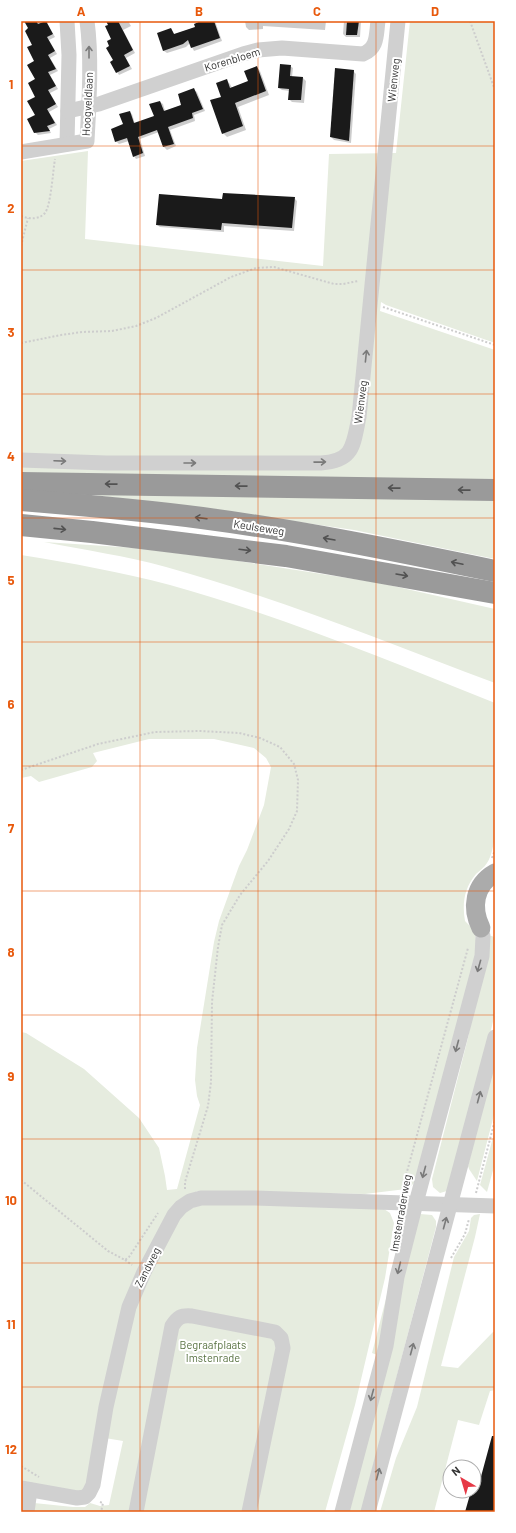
<svg xmlns="http://www.w3.org/2000/svg" width="516" height="1533" font-family="Barlow,sans-serif">
	<style>
		.green { fill: #e6ecdf }
		.shadow { fill: #0003 }
		.building { fill: #1a1a1a }
		.lines { fill: none; stroke-linecap: round; stroke-linejoin: round }
		.path { stroke: #cdcdcd; stroke-width: 2; stroke-dasharray: 2 2; stroke-linecap: butt }
		.minor { stroke: #d0d0d0; stroke-width: 15 }
		.major { stroke: #ababab; stroke-width: 19 }
		.highway { stroke: #9a9a9a; stroke-width: 22 }
		.oneway { stroke: #7a7a7a }
		.oneway2 { stroke: #525252 }
		.grid { fill: none; stroke: #e8590c; stroke-width: 1; stroke-opacity: 0.55 }
		.labels { text-anchor: middle; dominant-baseline: central; stroke-width: 4; stroke-linejoin: round; paint-order: stroke }
		.street-label { font-size: 11px; fill: #333; stroke: #fff }
		.park-label { font-size: 11px; fill: #56703f; stroke: #fff }
		.neatline { fill: none; stroke: #e8590c; stroke-width: 1.5 }
		.grid-label { font-size: 13px; text-anchor: middle; font-weight: bold; fill: #e8590c }
	</style>
	<rect width="100%" height="100%" fill="#fff"/>
	<!-- green -->
	<g class="green">
		<path d="M410,21H495V343L386,305L381,302L380,311L495,350V480L21,474V161L88,151L85,239L323,266L329,154L396,153Z"/>
		<path d="M21,487L495,497V559L354,530L189,506Z"/>
		<path d="M44,542L136,548L232,560L380,583L495,609V683C386,642 278,598 166,567C126,556 85,550 44,542Z"/>
		<path d="M21,555C71,563 121,572 170,585C281,616 388,660 495,703V837C493,845 492,856 487,863C484,868 479,871 476,874C464,888 462,904 465,921L475,931L477,950L417,1180L411,1186L406,1189L365,1194L197,1191L142,1270L91,1483L77,1495L21,1492V1032L26,1033L84,1069L139,1118L159,1148L165,1176L167,1190L177,1189L200,1105L197,1096L195,1080L197,1048L214,942L219,921L239,866L247,850L264,805L271,767L266,758L254,748L214,739H149L93,753L97,761L92,767L39,782L31,776L21,778Z"/>
		<path d="M489,936H492L495,938V1012L488,1044L447,1191L440,1193L433,1187L432,1179L468,1038L480,974Z"/>
		<path d="M495,1050V1111L477,1181L469,1169L468,1166Z"/>
		<path d="M495,1130V1163L487,1192L480,1185Z"/>
		<path d="M211,1202L378,1205L390,1213L394,1223L385,1278L355,1405L325,1512H33L34,1503L73,1507H85L90,1503L100,1506L109,1505L123,1441L105,1438L129,1316L182,1211Z"/>
		<path d="M420,1214L432,1215L436,1221V1227L386,1417L365,1512H345L400,1286Z"/>
		<path d="M480,1214L475,1237L441,1366L458,1368L493,1332H495V1390L490,1391L479,1425L458,1420L434,1512H380L396,1458L417,1407L454,1257L469,1231L471,1218L474,1215Z"/>
		<path d="M401,1229L403,1235L377,1355L372,1353L388,1291Z"/>
	</g>
	<!-- shadow -->
	<g class="shadow">
		<path d="M30,21H51L47,23L55,37L49,40L57,54L50,58L58,71L50,75L58,89L50,93L58,107L49,112L57,125L49,129L51,133L38,135L35,132L36,97L35,62Z"/>
		<path d="M107,21H128L131,26L123,30L135,53L126,58L132,69L119,75L111,62L114,60L111,46L113,39Z"/>
		<path d="M204,21H215L222,41L194,51L190,43L186,47L167,53L164,51L171,29L175,35L196,27Z"/>
		<path d="M245,21H326L325,30L263,26V29L249,30L246,27Z"/>
		<path d="M344,21H361L360,37H346L343,34Z"/>
		<path d="M290,66L293,68L292,77L303,78L306,81L304,103L292,102L289,99L290,91L282,90L279,88Z"/>
		<path d="M257,67L260,71L269,95L238,107L246,130L227,137L223,133L222,97L226,80L230,84L232,88L249,81Z"/>
		<path d="M353,71L356,74L351,143L334,140L331,137Z"/>
		<path d="M194,90L197,92L205,111L194,115L195,121L170,130L176,146L167,150L164,147L159,132L140,139L145,156L136,159L134,156L129,141L119,144L116,141L129,112L132,114L135,124L155,116L160,102L163,104L165,111L182,105Z"/>
		<path d="M294,198L297,201L294,231L224,226V232L160,227L157,225L223,200Z"/>
		<path d="M494,1259H495V1331L494,1330Z"/>
	</g>
	<!-- building -->
	<g class="building">
		<path d="M24,21H36L38,24L46,21L53,34L47,37L55,51L48,55L56,69L48,72L56,86L48,90L56,104L47,109L55,123L47,126L50,131L34,133L27,119L35,115L27,101L35,97L28,83L35,79L27,65L34,61L27,47L32,45L25,31L28,28Z"/>
		<path d="M106,21H118L133,50L124,55L130,66L116,73L110,62L113,60L106,48L109,46L107,41L111,39L105,26L108,25Z"/>
		<path d="M201,21H214L220,38L191,48L188,40L183,44L163,51L157,33L171,28L174,34L195,27L194,24Z"/>
		<path d="M347,21H359L357,35H346Z"/>
		<path d="M280,64L291,65L290,76L303,77L301,100H288L289,89L278,88Z"/>
		<path d="M257,66L266,91L235,103L243,126L222,134L210,100L221,97L216,83L227,79L230,88L248,81L244,71Z"/>
		<path d="M335,68L354,70L349,141L330,137Z"/>
		<path d="M194,88L203,109L192,113L193,118L168,127L174,144L163,147L157,130L138,137L143,153L133,157L127,138L115,142L111,129L123,124L119,114L130,111L134,123L154,116L149,104L160,101L164,111L181,105L178,94Z"/>
		<path d="M223,193L295,197L292,228L222,223L221,230L156,225L159,194L222,199Z"/>
		<path d="M492,1436H495V1512H465L471,1491H474V1483L479,1484Z"/>
	</g>
	<g class="lines">
		<!-- path -->
		<g class="path">
			<path d="M470,21L495,90"/>
			<path d="M21,216C29,219 39,220 45,213C51,205 53,170 55,159"/>
			<path d="M21,246L28,218"/>
			<path d="M21,282V298"/>
			<path d="M383,307L495,345"/>
			<path d="M21,343L61,335L82,332L112,331L136,326L156,318L231,277L256,268L274,267L334,284H343L358,281"/>
			<path d="M21,770L98,744L155,732L200,731L239,733L260,738L280,747L294,764L298,780L297,811L289,829L268,861L240,895L222,925L218,947L212,1002L211,1082L208,1106L185,1182V1190"/>
			<path d="M492,858L495,850"/>
			<path d="M21,1180L108,1251L125,1260L129,1257L158,1213"/>
			<path d="M402,1190L468,948"/>
			<path d="M476,1193L495,1120"/>
			<path d="M451,1258L465,1234L469,1219"/>
			<path d="M125,1260L132,1265"/>
			<path d="M21,1466L39,1477"/>
			<path d="M100,1502L103,1503L101,1512"/>
		</g>
		<!-- minor -->
		<g class="minor">
			<path d="M67,21L69,55L67,144"/>
			<path d="M68,111L99,104L243,54L258,50L282,48L363,54C378,48 376,35 378,21"/>
			<path d="M21,152L87,141C89,103 92,58 87,21"/>
			<path d="M21,460L106,463H321C354,461 353,445 359,417L398,21"/>
			<path d="M21,1488L77,1498L85,1497L89,1493L93,1485L106,1407L129,1307L144,1272L174,1215L181,1207L190,1201L201,1198H255L495,1206"/>
			<path d="M27,1512L30,1490"/>
			<path d="M136,1512L172,1326C178,1317 181,1315 192,1316L275,1332L281,1338L283,1348L249,1512"/>
			<path d="M342,1512L386,1346L397,1277L416,1203L482,956L483,936L481,928"/>
			<path d="M368,1512L495,1037"/>
		</g>
		<!-- major -->
		<path class="major" d="M481,928C471,908 474,885 495,873"/>
		<!-- highway -->
		<g class="highway">
			<path d="M21,483L495,490"/>
			<path d="M21,500C82,505 142,510 202,518C301,531 398,551 495,571"/>
			<path d="M21,525L92,532L286,556L495,593"/>
		</g>
	</g>
	<!-- one-way arrows -->
	<defs><path id="oneway-shaft" d="M-6 0H5M1.5-3L5.5 0L1.5 3" fill="none" stroke-width="1.6" stroke-linecap="round" stroke-linejoin="round"/></defs>
	<g class="oneway">
		<use href="#oneway-shaft" transform="translate(89 52) rotate(-90)"/>
		<use href="#oneway-shaft" transform="translate(366 356) rotate(-84)"/>
		<use href="#oneway-shaft" transform="translate(60 461) rotate(2)"/>
		<use href="#oneway-shaft" transform="translate(320 462) rotate(-1)"/>
		<use href="#oneway-shaft" transform="translate(190 463)"/>
		<use href="#oneway-shaft" transform="translate(479 966) rotate(106)"/>
		<use href="#oneway-shaft" transform="translate(457 1046) rotate(105)"/>
		<use href="#oneway-shaft" transform="translate(479 1097) rotate(-75)"/>
		<use href="#oneway-shaft" transform="translate(424 1172) rotate(105)"/>
		<use href="#oneway-shaft" transform="translate(445 1223) rotate(-75)"/>
		<use href="#oneway-shaft" transform="translate(399 1268) rotate(104)"/>
		<use href="#oneway-shaft" transform="translate(412 1349) rotate(-75)"/>
		<use href="#oneway-shaft" transform="translate(372 1395) rotate(105)"/>
		<use href="#oneway-shaft" transform="translate(378 1474) rotate(-75)"/>
	</g>
	<g class="oneway2">
		<use href="#oneway-shaft" transform="translate(111 484) rotate(-179)"/>
		<use href="#oneway-shaft" transform="translate(241 486) rotate(-179)"/>
		<use href="#oneway-shaft" transform="translate(394 488) rotate(-179)"/>
		<use href="#oneway-shaft" transform="translate(464 490) rotate(-179)"/>
		<use href="#oneway-shaft" transform="translate(201 518) rotate(-173)"/>
		<use href="#oneway-shaft" transform="translate(60 529) rotate(6)"/>
		<use href="#oneway-shaft" transform="translate(329 539) rotate(-170)"/>
		<use href="#oneway-shaft" transform="translate(245 550) rotate(7)"/>
		<use href="#oneway-shaft" transform="translate(457 563) rotate(-168)"/>
		<use href="#oneway-shaft" transform="translate(402 575) rotate(10)"/>
	</g>
	<!-- grid -->
	<path class="grid" d="M140,21V1512M258,21V1512M376,21V1512M21,146H495M21,270H495M21,394H495M21,518H495M21,642H495M21,766H495M21,891H495M21,1015H495M21,1139H495M21,1263H495M21,1387H495"/>
	<g class="labels">
		<!-- street labels -->
		<g class="street-label">
			<text transform="translate(232 59) rotate(-17)">Korenbloem</text>
			<text transform="translate(393 80) rotate(-84)">Wienweg</text>
			<text transform="translate(87 104) rotate(-87)">Hoogveldlaan</text>
			<text transform="translate(360 402) rotate(-83)">Wienweg</text>
			<text transform="translate(259 527) rotate(9)">Keulseweg</text>
			<text transform="translate(400 1213) rotate(-80)">Imstenraderweg</text>
			<text transform="translate(147 1267) rotate(-63)">Zandweg</text>
		</g>
		<!-- park labels -->
		<g class="park-label">
			<text x="213" y="1344">Begraafplaats<tspan x="213" dy="13">Imstenrade</tspan></text>
		</g>
	</g>
	<!-- border -->
	<rect width="516" height="1533" fill="none" stroke="#ffffff" stroke-width="44"/>
	<!-- north arrow -->
	<g transform="translate(462 1479) rotate(322)"><circle r="19" fill="#ffffff" stroke="#adadad"/>
	<path d="M0-3L7 15L0 10L-7 15Z" fill="#e63946"/>
	<text y="-6" font-size="11" font-weight="bold" text-anchor="middle" fill="#333333">N</text>
	</g>
	<rect x="22" y="22" width="472" height="1489" class="neatline"/>
	<g class="grid-label">
		<text x="81" y="16">A</text>
		<text x="199" y="16">B</text>
		<text x="317" y="16">C</text>
		<text x="435" y="16">D</text>
		<text x="11" y="89">1</text>
		<text x="11" y="213">2</text>
		<text x="11" y="337">3</text>
		<text x="11" y="461">4</text>
		<text x="11" y="585">5</text>
		<text x="11" y="709">6</text>
		<text x="11" y="833">7</text>
		<text x="11" y="957">8</text>
		<text x="11" y="1081">9</text>
		<text x="11" y="1205">10</text>
		<text x="11" y="1329">11</text>
		<text x="11" y="1454">12</text>
	</g>
</svg>
